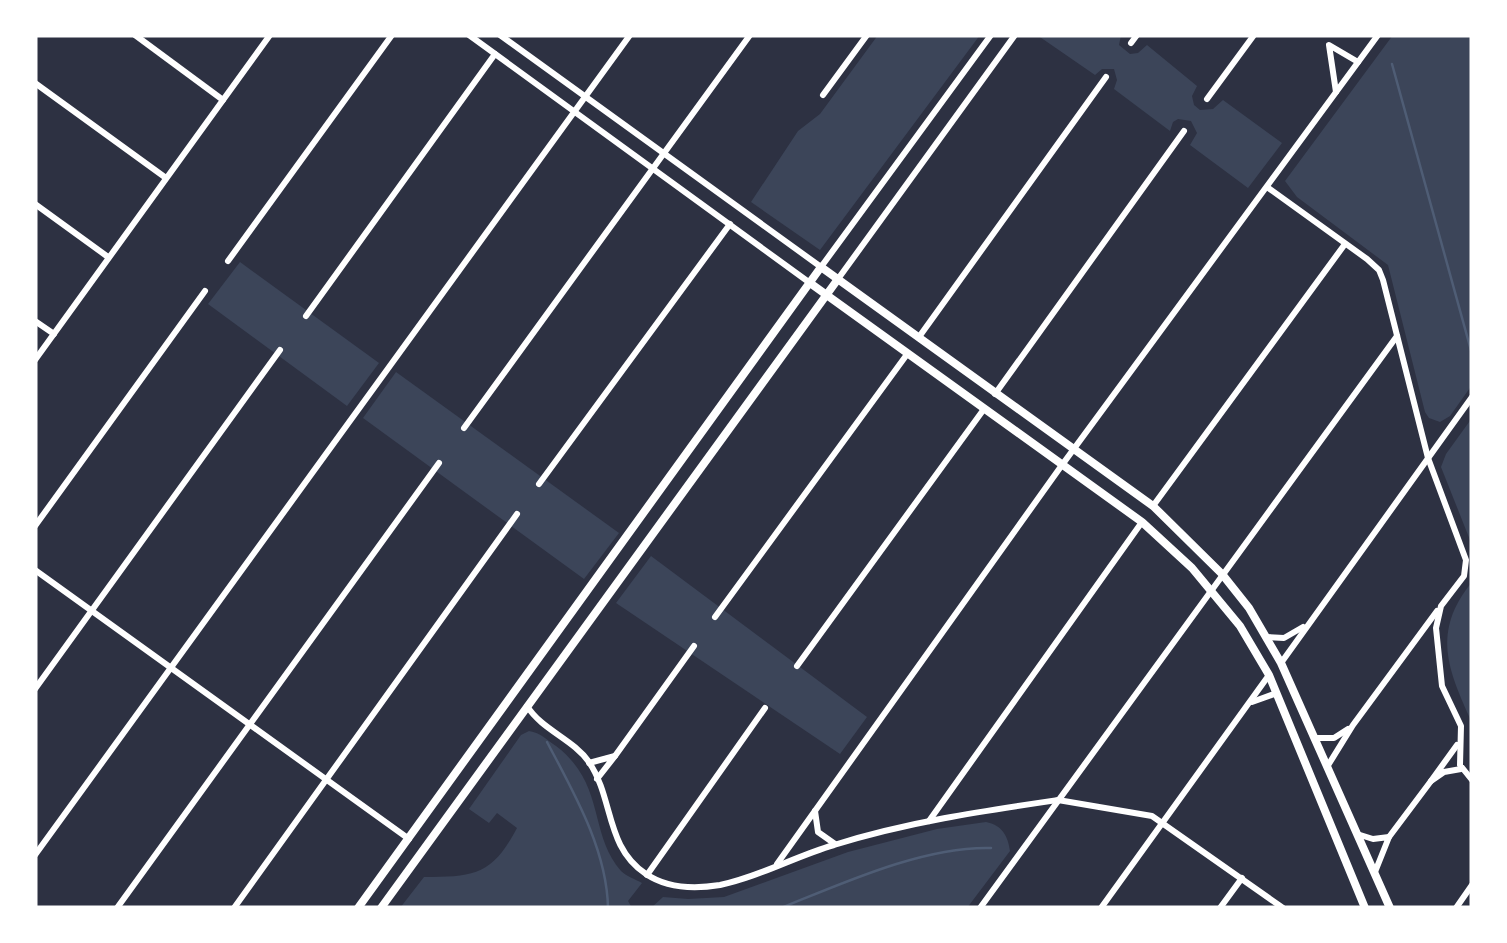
<svg xmlns="http://www.w3.org/2000/svg" width="1507" height="943" font-family="'Open Sans',sans-serif">
	<style>
		.green { fill: #3c4559 }
		.lines { fill: none; stroke-linecap: round; stroke-linejoin: round }
		.stream { stroke: #4f5d75; stroke-width: 2.5 }
		.minor { stroke: #fff; stroke-width: 6 }
		.secondary { stroke: #fff; stroke-width: 8 }
	</style>
	<rect width="100%" height="100%" fill="#2d3142"/>
	<!-- green -->
	<g class="green">
		<path d="M878,35H980L820,250L751,202L798,131L820,114Z"/>
		<path d="M1037,35H1121L1119,45L1130,54L1138,53L1147,45L1197,86L1192,96L1194,105L1200,110L1213,109L1223,100L1282,143L1248,188L1190,145L1197,133L1191,121L1178,119L1173,122L1170,131L1114,89L1117,80L1114,69H1102L1095,75Z"/>
		<path d="M1393,35H1472V385L1450,416L1440,422L1429,418L1425,412L1388,265L1297,197L1285,181Z"/>
		<path d="M240,262L379,363L347,406L208,304Z"/>
		<path d="M396,372L619,533L584,579L363,418Z"/>
		<path d="M1472,418V545L1441,467L1446,454Z"/>
		<path d="M651,556L867,717L840,754L616,603Z"/>
		<path d="M1472,582V723C1448,670 1431,632 1472,582Z"/>
		<path d="M529,731C541,733 547,740 556,746C606,784 588,833 621,871C626,876 635,879 642,883L628,901L632,908H400L424,877C475,877 492,875 517,828L497,813L489,823L469,809L521,735Z"/>
		<path d="M986,822C1002,825 1008,836 1010,851L967,908H651L663,897L688,899L724,897L848,852L937,829Z"/>
	</g>
	<g class="lines">
		<!-- stream -->
		<g class="stream">
			<path d="M1392,64L1472,354"/>
			<path d="M547,742C574,793 607,850 608,908"/>
			<path d="M781,908C843,883 924,846 991,848"/>
		</g>
		<!-- minor -->
		<g class="minor">
			<path d="M135,35L223,100"/>
			<path d="M469,35L810,283"/>
			<path d="M500,35L821,267L991,35"/>
			<path d="M1131,43L1137,35"/>
			<path d="M35,83L166,178"/>
			<path d="M1336,92L1329,45L1358,62"/>
			<path d="M823,95L867,35"/>
			<path d="M1207,99L1254,35"/>
			<path d="M1267,187L1367,259L1379,270L1383,280L1428,458L1466,560L1464,576L1441,606L1436,628L1442,686L1461,726L1460,765L1472,780"/>
			<path d="M35,204L108,257"/>
			<path d="M228,261L392,35"/>
			<path d="M838,279L1015,35"/>
			<path d="M306,316L495,54"/>
			<path d="M35,321L54,334"/>
			<path d="M919,337L1106,77"/>
			<path d="M35,360L270,35"/>
			<path d="M995,394L1184,131"/>
			<path d="M464,428L750,35"/>
			<path d="M539,484L730,224"/>
			<path d="M1153,506L1345,244"/>
			<path d="M35,526L205,291"/>
			<path d="M35,570L409,839"/>
			<path d="M715,617L908,353"/>
			<path d="M1266,637L1284,638L1303,627"/>
			<path d="M1281,663L1472,397"/>
			<path d="M797,666L984,409"/>
			<path d="M35,689L280,350"/>
			<path d="M1252,702L1277,693"/>
			<path d="M527,706C542,730 573,739 589,762C614,799 605,847 646,874C668,889 695,889 720,885C759,877 796,856 834,845C907,822 983,811 1058,800L1152,816L1283,908"/>
			<path d="M1314,738H1334L1348,729"/>
			<path d="M1457,745L1431,781L1444,772L1461,769"/>
			<path d="M615,756L694,646"/>
			<path d="M589,763L615,756L597,779"/>
			<path d="M1327,767L1353,725L1437,611"/>
			<path d="M815,811L818,832L835,844"/>
			<path d="M929,821L1142,522"/>
			<path d="M1357,834L1373,839L1389,837L1375,872"/>
			<path d="M1389,837L1431,781"/>
			<path d="M35,855L630,35"/>
			<path d="M777,864L1062,465L1378,35"/>
			<path d="M647,875L765,708"/>
			<path d="M117,908L439,463"/>
			<path d="M234,908L517,514"/>
			<path d="M980,908L1397,336"/>
			<path d="M1101,908L1269,675"/>
			<path d="M1220,908L1242,878"/>
			<path d="M1456,908L1472,885"/>
		</g>
		<!-- secondary -->
		<g class="secondary">
			<path d="M810,283L1142,522L1192,568L1240,626L1269,675L1365,908"/>
			<path d="M358,908L821,267L1153,506L1222,574L1249,608L1281,663L1390,908"/>
			<path d="M381,908L838,279"/>
		</g>
	</g>
	<!-- border -->
	<rect width="1507" height="943" fill="none" stroke="#ffffff" stroke-width="75"/>
</svg>
